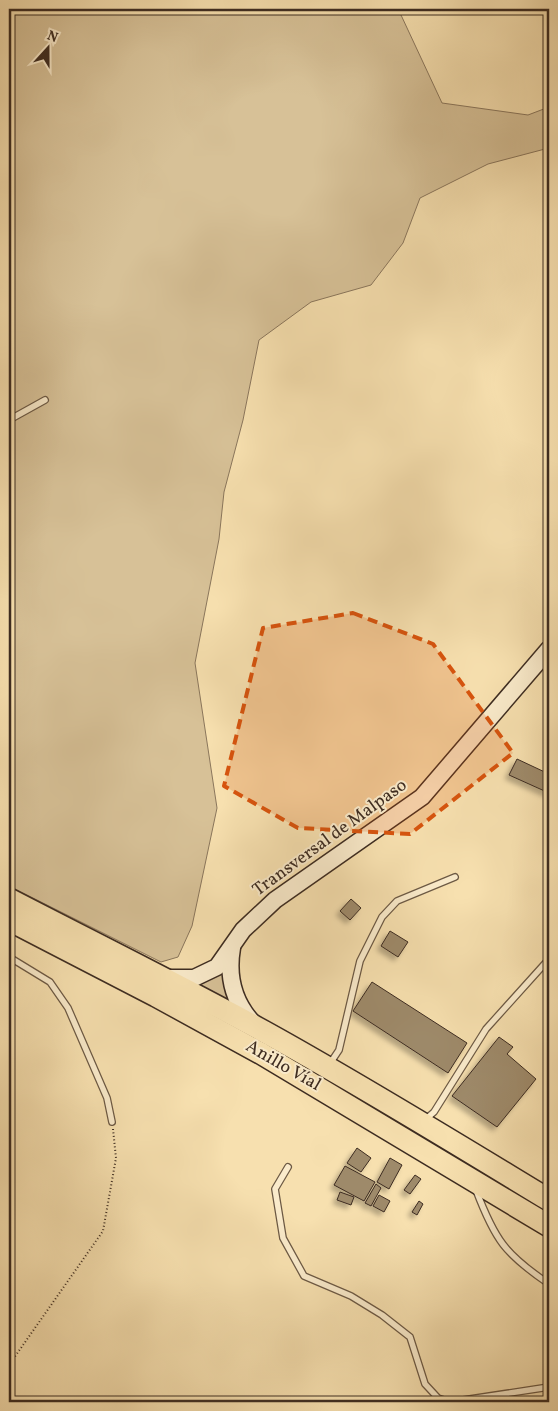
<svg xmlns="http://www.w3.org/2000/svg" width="558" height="1411" font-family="Vollkorn,serif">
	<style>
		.green { fill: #d7c197; stroke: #8a765c }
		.building { fill: #9e8a6b; stroke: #3d2c21; filter: url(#shadow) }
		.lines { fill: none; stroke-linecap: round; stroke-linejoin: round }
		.lane-casing { stroke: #6c5944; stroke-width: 8 }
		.secondary-casing { stroke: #3d2c21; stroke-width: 19 }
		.highway-casing { stroke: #3d2c21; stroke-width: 24 }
		.path { stroke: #3d2c21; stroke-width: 2; stroke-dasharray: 1 2.5; stroke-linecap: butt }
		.lane { stroke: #faebcb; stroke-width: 5.5 }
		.secondary { stroke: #faebcb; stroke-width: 16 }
		.highway { stroke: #f7e0af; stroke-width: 21 }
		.marked { fill: #d7540e; fill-opacity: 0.2; stroke: #d7540e; stroke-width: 4; stroke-dasharray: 10 6; stroke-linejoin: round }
		.labels { text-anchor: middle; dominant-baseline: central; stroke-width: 4; stroke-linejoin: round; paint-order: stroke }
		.street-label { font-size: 18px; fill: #3d2c21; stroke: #faebcb }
	</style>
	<defs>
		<filter id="shadow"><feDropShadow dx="-4" dy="4" stdDeviation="2.5" flood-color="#0004"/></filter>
	</defs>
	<rect width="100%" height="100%" fill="#f7e0af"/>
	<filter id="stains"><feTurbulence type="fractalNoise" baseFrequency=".004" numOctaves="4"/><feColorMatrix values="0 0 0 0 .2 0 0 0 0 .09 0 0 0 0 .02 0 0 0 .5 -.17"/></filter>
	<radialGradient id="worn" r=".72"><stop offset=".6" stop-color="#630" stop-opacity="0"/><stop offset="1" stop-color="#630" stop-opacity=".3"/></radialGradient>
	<!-- green -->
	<g class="green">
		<path d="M9,9H394L401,15L442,103L528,115L549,107V141L545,149L488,164L420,198L403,243L371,285L311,302L259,340L243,420L224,492L219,539L195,663L217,808L192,926L178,957L161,962L9,886Z"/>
		<path d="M224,967C224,991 230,999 245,1017L186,983Z"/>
	</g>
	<!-- building -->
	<g class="building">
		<path d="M517,759L549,774V793L509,775Z"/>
		<path d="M351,899L361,908L350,920L340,911Z"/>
		<path d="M390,931L408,942L398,957L381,946Z"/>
		<path d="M372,982L467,1043L448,1073L353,1011Z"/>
		<path d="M499,1037L513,1047L507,1054L536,1079L497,1127L452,1096Z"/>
		<path d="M357,1148L371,1158L361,1172L347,1163Z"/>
		<path d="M390,1158L402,1165L389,1189L377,1182Z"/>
		<path d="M345,1166L375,1182L364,1201L334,1185Z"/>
		<path d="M415,1175L421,1179L410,1194L404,1190Z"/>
		<path d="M376,1184L381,1188L371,1206L365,1203Z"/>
		<path d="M340,1192L354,1197L351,1205L337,1200Z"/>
		<path d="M379,1195L390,1201L384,1212L373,1206Z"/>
		<path d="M419,1201L423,1204L417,1215L412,1212Z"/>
	</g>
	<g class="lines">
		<!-- lane casing -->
		<g class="lane-casing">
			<g id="lane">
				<path d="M9,420L45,400"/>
				<path d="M9,957L50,982L68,1008L107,1098L112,1122"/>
				<path d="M329,1065L339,1050L360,961L382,917L397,901L455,877"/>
				<path d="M426,1119L434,1112L486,1029L549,959"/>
				<path d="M288,1167L275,1189L283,1238L304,1276L351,1296L382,1315L410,1337L425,1384L438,1398L450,1402L549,1387"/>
				<path d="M476,1190C495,1240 505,1254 549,1284"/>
			</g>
		</g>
		<!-- secondary casing -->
		<g class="secondary-casing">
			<g id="secondary">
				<path d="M232,948C227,977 233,1002 254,1024"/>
				<path d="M167,978H194L217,967L243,930L275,900L422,797L549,649"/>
			</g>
		</g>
		<!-- highway casing -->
		<g class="highway-casing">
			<g id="highway">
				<path d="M9,899C94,943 181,986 265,1032C361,1085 455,1143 549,1200"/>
				<path d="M9,920L156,996L262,1054L549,1226"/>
			</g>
		</g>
		<!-- path -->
		<path class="path" d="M9,1365L103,1231L116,1158L113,1129"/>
		<!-- lane -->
		<use href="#lane" class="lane"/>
		<!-- secondary -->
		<use href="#secondary" class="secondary"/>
		<!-- highway -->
		<use href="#highway" class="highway"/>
	</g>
	<!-- marked area -->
	<path class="marked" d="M353,613L433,644L513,753L410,834L298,828L224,786L263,628Z"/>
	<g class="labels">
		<!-- street labels -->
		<g class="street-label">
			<text transform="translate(330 838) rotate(-36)">Transversal de Malpaso</text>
			<text transform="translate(283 1066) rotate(30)">Anillo Víal</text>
		</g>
	</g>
	<!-- margin -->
	<rect width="558" height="1411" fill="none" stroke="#f7e0af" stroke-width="30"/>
	<rect x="10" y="10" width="538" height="1391" fill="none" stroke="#3d2c21" stroke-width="2.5"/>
	<rect x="15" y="15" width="528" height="1381" fill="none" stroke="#3d2c21"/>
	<!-- north arrow -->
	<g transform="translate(48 48) rotate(21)" stroke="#faebcb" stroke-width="4" paint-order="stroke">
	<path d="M0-4L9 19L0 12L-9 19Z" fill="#3d2c21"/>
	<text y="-8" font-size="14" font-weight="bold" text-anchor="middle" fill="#3d2c21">N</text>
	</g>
	<rect width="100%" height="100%" filter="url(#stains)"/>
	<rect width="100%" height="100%" fill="url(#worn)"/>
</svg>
